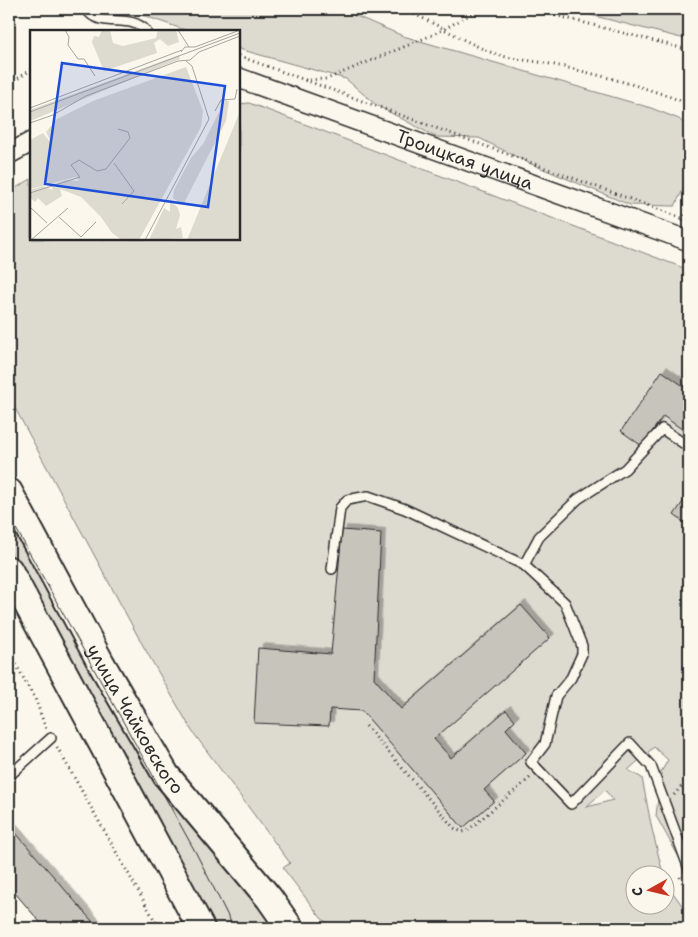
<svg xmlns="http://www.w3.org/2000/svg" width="698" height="937" font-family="'Shantell Sans',sans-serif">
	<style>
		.green { fill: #dddad0; stroke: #84827e; fill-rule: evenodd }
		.building { fill: #c7c4bc; stroke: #2b2b2b; filter: url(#shadow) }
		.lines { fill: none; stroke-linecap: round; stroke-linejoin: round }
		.service-casing { stroke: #2b2b2b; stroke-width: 12 }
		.minor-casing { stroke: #2b2b2b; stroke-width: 22 }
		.secondary-casing { stroke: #2b2b2b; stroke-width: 30 }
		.path { stroke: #2b2b2b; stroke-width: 3; stroke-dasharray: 1 4; stroke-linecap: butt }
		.service { stroke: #fbf7ec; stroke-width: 9 }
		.minor { stroke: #fbf7ec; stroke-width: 19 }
		.secondary { stroke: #fbf7ec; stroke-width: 26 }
		.tram { stroke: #2b2b2b; stroke-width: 1 }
		.labels { text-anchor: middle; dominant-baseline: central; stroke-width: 5; stroke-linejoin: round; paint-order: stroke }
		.street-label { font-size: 18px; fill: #2b2b2b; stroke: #fbf7ec }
		.inset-road { fill: none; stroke: #a8a59f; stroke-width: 1 }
		.view { fill: #1d4ed8; fill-opacity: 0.15; stroke: #1d4ed8; stroke-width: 2.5 }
		.inset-edge { fill: none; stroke: #2b2b2b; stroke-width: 2.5 }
	</style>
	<defs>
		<filter id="shadow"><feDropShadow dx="4.5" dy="-4.5" stdDeviation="0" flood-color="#0004"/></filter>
	</defs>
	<rect width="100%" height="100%" fill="#fbf7ec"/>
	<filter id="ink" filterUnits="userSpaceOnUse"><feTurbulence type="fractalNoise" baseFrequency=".02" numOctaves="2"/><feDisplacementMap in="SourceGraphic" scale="10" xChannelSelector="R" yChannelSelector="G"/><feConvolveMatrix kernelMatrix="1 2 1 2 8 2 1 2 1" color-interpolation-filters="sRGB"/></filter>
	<g filter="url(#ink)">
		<!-- green -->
		<g class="green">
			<path d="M125,9H340L403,36L651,108L679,119L689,128V177L675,206L630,205L529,163L479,138L436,137L376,105L346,79L239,49V31H188Z"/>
			<path d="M567,9H689V40Z"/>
			<path d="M249,103L689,270V885L681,861L656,816L661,772L668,760L654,747L628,770L642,778L652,829L663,874H636V904H666V883L689,915V928H465L454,926L451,928H334L321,918L283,868L290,863L192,731L141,642L9,397V192L31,179V239H239V104ZM605,790L613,800L587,807V806Z"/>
			<path d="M9,504L195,827L275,928H211L9,549Z"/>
		</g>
		<!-- building -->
		<g class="building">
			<path d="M662,371L689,390V434L663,416L642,446L621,431Z"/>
			<path d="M689,493V526L674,515Z"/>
			<path d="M342,530L381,533L374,678L401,709L521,605L550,638L434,739L451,758L506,710L515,720L506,729L526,753L484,790L494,801L463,828L362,711L330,709L329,726L254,723L258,648L331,654Z"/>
			<path d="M9,825L98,928H45L9,886Z"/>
		</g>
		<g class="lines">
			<!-- service casing -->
			<g class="service-casing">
				<g id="service">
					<path d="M86,9C100,30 130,12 146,31"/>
					<path d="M524,565L539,537L578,499L625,469L662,429L689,447"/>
					<path d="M332,569L340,508L347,500L368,496L405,509L524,565L565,603L582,646V654L571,678L556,696L545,744L531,762L571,804L630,743L651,766L689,869"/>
					<path d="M9,776L51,738"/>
				</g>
			</g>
			<!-- minor casing -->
			<g class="minor-casing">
				<g id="minor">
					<path id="s1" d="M239,78L689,241"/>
					<path d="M9,154L31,142"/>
				</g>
			</g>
			<!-- secondary casing -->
			<g class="secondary-casing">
				<g id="secondary">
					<path id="s2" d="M9,492L101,663L166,775L269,898L290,928"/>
					<path d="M9,570L201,928"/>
				</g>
			</g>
			<!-- path -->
			<g class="path">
				<path d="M400,9C433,20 461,41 493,53C511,60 531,60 550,64C597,74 644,86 689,104"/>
				<path d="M531,9L689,50"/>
				<path d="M239,56L305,80L327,79L437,33L480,9"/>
				<path d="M305,80L682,218"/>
				<path d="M14,81L31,70"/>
				<path d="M682,220L689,207"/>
				<path d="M9,651L27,685L35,698L46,729"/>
				<path d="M366,726L454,828L462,832L467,831L531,777"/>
				<path d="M57,747L159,928"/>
				<path d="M674,795L689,777"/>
				<path d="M680,877L689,897"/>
			</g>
			<!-- service -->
			<use href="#service" class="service"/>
			<!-- minor -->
			<use href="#minor" class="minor"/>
			<!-- secondary -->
			<use href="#secondary" class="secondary"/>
			<!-- tram -->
			<path class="tram" d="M9,516L196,853L234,928"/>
		</g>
	</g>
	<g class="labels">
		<!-- street labels -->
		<g class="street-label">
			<text stroke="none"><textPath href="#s1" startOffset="240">Троицкая улица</textPath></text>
			<text stroke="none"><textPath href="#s2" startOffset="260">улица Чайковского</textPath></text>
		</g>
	</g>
	<!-- overview -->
	<g transform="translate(30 30)">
		<rect width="210" height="210" fill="#fbf7ec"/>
		<path d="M72,0H80L83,13L93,16L126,8L128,0H146L149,12L138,16L130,9L124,13L127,23L74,41L62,12L64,6L69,7ZM149,25L150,29L0,91V80ZM156,37L173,81L171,97L109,210H92L82,203L71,187L51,167L30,159L32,166L16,176L8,168L5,172L0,167V160L13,156L23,160L21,155L37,150L49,151L46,147L0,159V110L13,103L22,114L16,102L27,89L63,71ZM195,70L199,71L196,91L153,175L143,168L144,160L161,128L173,114ZM210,81V210H157L204,96ZM140,170L148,178L150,185L146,199L151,197L153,208L119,210L134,178L140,182Z" fill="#dddad0"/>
		<path class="inset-road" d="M35,0L39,7L38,15L48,29H54L65,46M148,0L159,17M151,22L155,17H165L210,0M0,78L152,20M185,81L191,70L205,69L207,59M0,82L210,3M0,93L23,85L56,66L148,31L160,30L169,22L210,6M84,133L104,161L92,174M0,163L50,147L41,135L49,130L67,141L76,139L100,108L98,102L88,99M0,177L17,193M29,187L51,207L66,192M1,210L38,178M115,210L179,89L162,36L156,31"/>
		<path class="view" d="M32,33L195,56L178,177L15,154Z"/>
		<rect width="210" height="210" class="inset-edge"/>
	</g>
	<!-- margin -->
	<rect width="698" height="937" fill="none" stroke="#fbf7ec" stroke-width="30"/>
	<rect x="15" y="15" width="668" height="907" fill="none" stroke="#2b2b2b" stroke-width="2" filter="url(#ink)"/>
	<!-- north arrow -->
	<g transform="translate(650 890) rotate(262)"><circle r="24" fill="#fbf7ec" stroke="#a8a59f"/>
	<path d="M0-4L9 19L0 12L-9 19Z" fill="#c8321e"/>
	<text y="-8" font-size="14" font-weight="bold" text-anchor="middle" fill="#2b2b2b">С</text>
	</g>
</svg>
